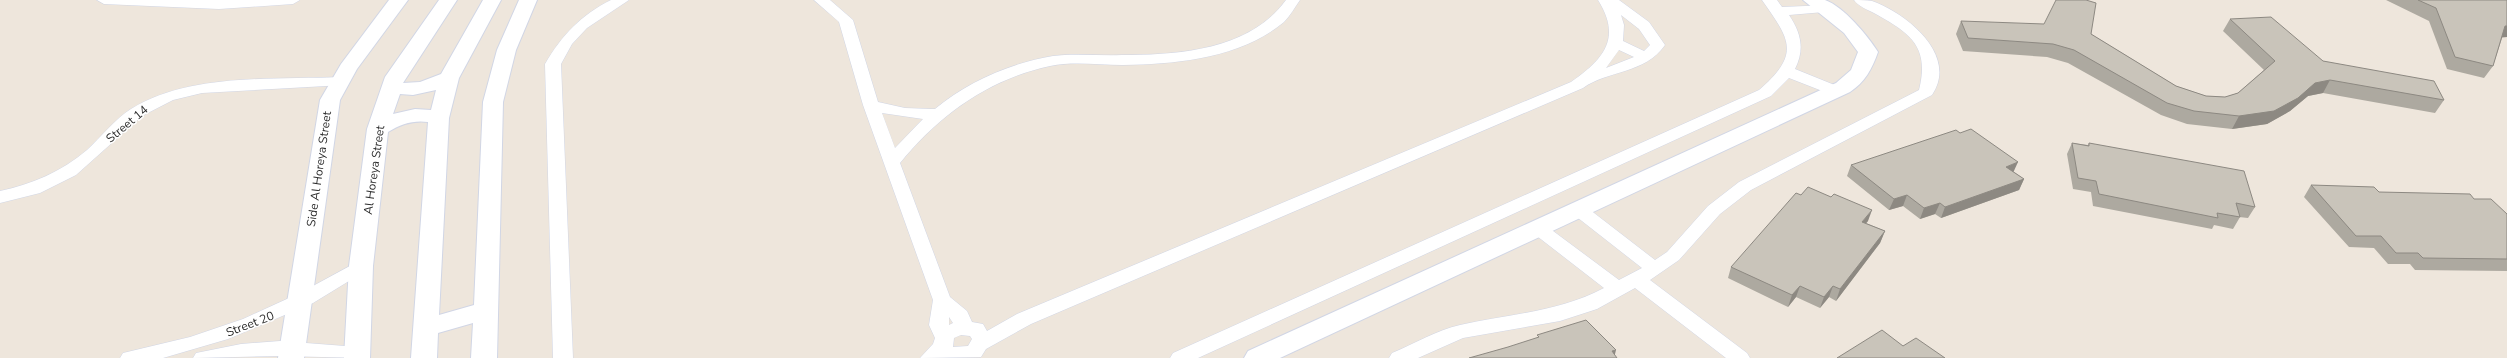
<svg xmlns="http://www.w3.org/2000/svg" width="2507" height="358" font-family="'Nunito Sans',sans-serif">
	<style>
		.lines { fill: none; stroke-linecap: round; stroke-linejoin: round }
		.street-casing { stroke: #d1d6e5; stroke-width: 1 }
		.secondary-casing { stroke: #d1d6e5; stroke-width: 2 }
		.street { fill: #fff; fill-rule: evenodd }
		.secondary { fill: #fff; fill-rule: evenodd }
		.wall { fill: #ada9a0 }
		.shaded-wall { fill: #8d8982 }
		.building { fill: #c9c4ba; stroke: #8d8982 }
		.labels { text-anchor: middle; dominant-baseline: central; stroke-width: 3; stroke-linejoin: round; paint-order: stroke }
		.street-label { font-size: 12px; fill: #2b2b2b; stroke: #fff }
	</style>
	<rect width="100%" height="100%" fill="#eee6dc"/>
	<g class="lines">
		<!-- street casing -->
		<g class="street-casing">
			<g id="street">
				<path d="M97,0H300L293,4L219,9L104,4Z"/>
				<path d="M611,0H629L587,28L572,44L561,64L573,358H553L545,64C562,35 581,15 611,0Z"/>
				<path d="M814,0H830L853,20L878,102L905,108L931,109H935C967,82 1011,63 1053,56C1075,53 1099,56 1122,55C1179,55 1250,50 1286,0H1300C1295,7 1290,16 1284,22C1241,58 1177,64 1123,65C1099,65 1073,61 1050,66C989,79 939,115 900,163L950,297L967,311L972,322L983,324L987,331L1017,314L1571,82C1604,59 1622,38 1598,0H1619L1649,22L1665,45C1645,74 1608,70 1583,88L1031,324L986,349L981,357L920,358L933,344L935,338L929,325L933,300L863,105L839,22ZM1621,15L1639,29L1650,45L1644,51L1623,41L1624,25ZM1619,50L1634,57L1606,68ZM882,113L923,119L895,148ZM949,317L953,323L949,325ZM961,335L970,336L972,339L968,346L953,347L954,338Z"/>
				<path d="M1762,0H1777L1782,7L1829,5L1831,8L1824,12L1789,15C1801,33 1805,49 1795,69L1842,88L1844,91L1842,94H1830L1789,78L1771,96L1198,358H1170L1173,353L1759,90C1802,53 1789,39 1762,0Z"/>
				<path d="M1854,0C1859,0 1867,0 1872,1C1906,13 1959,55 1932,95L1751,190L1720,214L1679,260L1650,280L1747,353L1750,358H1726L1635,288L1597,309L1560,321L1463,338L1418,358H1389L1392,353C1414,344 1437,330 1460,325C1509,314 1559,312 1604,288L1533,233L1530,229L1533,225H1545L1619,280L1642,268L1573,214L1570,210L1573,206H1585L1655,260L1667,252L1708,206L1739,182L1919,90C1930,46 1910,33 1874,13C1868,10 1858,6 1854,0Z"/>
				<path d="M339,77L347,82L344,85L202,93L173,100L142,116L76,175L40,193L0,203V191C32,184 61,172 87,150C101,137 115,119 131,109C189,73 273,80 339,77Z"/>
				<path d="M361,260L367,262L370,266L367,270L313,303L228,339L163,358H120L123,353L190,337L243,319L300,293Z"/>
				<path d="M280,341L358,347L365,349L368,354L366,358L280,356L193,358L196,353L241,344Z"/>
			</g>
		</g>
		<!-- secondary casing -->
		<g class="secondary-casing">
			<g id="secondary">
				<path d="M389,0H408L357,69L340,100L304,358H278L320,100L341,64Z"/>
				<path d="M439,0H457L403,83L420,82L441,74L483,0H501L459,78L449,118L439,315L474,305L483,102L497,50L519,0H537L516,50L503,102L497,358H471L473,323L438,333L437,358H411L428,122C413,120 401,124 388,132L373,266L370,358H344L349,266L367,129L385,77ZM436,90L431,110L415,109L393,114L400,94L413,95Z"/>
				<path d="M1803,0C1809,0 1819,0 1825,0C1843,6 1868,36 1878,52C1872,69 1865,82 1850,92L1280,358H1244L1248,351L1836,83L1851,70L1858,52L1844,33Z"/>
			</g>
		</g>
		<!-- street -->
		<use href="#street" class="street"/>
		<!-- secondary -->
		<use href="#secondary" class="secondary"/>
	</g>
	<!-- wall -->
	<g class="wall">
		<path d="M2386,0H2507L2502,38L2493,66L2484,78L2447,69L2429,21Z"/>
		<path d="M2230,19L2323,61L2444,100L2435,113L2323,93L2308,96L2290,111L2267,124L2232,129L2187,124L2161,115L2068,63L2047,57L1963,51L1956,34L1961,21L2091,34L2176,86L2206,96L2225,97L2238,93L2264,70L2223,31Z"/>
		<path d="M2072,143L2088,145L2089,143L2255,207L2248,218L2239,217H2240L2233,229L2214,225L2212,229L2093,206L2091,192L2073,189L2067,154Z"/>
		<path d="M1851,165L2014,172L2024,179L2019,190L1941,218L1935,214L1920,219L1903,206L1889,210L1847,176Z"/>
		<path d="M2311,185L2379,192L2474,199L2507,214V271L2415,270L2410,264H2388L2374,248L2349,247L2304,197Z"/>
		<path d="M1868,221L1866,223L1885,231L1880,243L1836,301L1829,297L1820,308L1796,297L1788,307L1728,278L1731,267Z"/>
	</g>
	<!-- shaded-wall -->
	<g class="shaded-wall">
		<path d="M2505,26H2507V37L2497,38Z"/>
		<path d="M2330,80L2323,93L2308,96L2290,111L2267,124L2232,129L2239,116L2315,83Z"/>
		<path d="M2018,162L2013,173L2006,167Z"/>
		<path d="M2024,179L2019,190L1941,218L1945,207Z"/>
		<path d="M1907,195L1903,206L1889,210L1894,199Z"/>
		<path d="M1940,203L1935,214L1920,219L1924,208Z"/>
		<path d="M1872,210L1868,221L1858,233L1862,222Z"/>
		<path d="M1885,231L1880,243L1836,301L1840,289Z"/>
		<path d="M1800,286L1796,297L1788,307L1792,295Z"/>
		<path d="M1833,286L1829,297L1820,308L1824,297Z"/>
		<path d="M1616,350L1614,358L1612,351Z"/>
	</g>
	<!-- building -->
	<g class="building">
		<path d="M2056,0H2086L2096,3L2091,34L2176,86L2206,96L2225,97L2238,93L2275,61L2230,19L2271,17L2323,61L2434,81L2444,100L2330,80L2315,83L2298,98L2274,111L2239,116L2194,111L2167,103L2074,50L2053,44L1968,38L1961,21L2044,24Z"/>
		<path d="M2418,0H2507V26H2505L2493,66L2455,57L2436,8Z"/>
		<path d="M1971,129L2018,162L2006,167L2024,179L1945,207L1940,203L1924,208L1907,195L1894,199L1851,165L1956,130L1960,133Z"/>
		<path d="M2072,143L2089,146V143L2244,171L2255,207L2236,203L2240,217L2217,213L2218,218L2099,194L2096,181L2078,178Z"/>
		<path d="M2311,185L2374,187L2379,192L2470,194L2474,199H2491L2507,214V259L2423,258L2418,253H2396L2381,236H2356Z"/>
		<path d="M1808,187L1831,197L1834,194L1872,210L1862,222L1885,231L1840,289L1833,286L1824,297L1800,286L1792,295L1731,267L1796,193L1801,195Z"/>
		<path d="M1586,320L1616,350L1612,351L1617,358H1469L1508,347L1539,337L1537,335Z"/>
		<path d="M1882,330L1903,346L1916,338L1945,358H1837Z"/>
	</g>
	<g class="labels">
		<!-- street labels -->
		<g class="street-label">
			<text transform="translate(127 124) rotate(-40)">Street 14</text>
			<text transform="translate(319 169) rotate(-82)">Side Al Horeya Street</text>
			<text transform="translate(374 170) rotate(-82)">Al Horeya Street</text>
			<text transform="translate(250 324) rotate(-21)">Street 20</text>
		</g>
	</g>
</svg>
